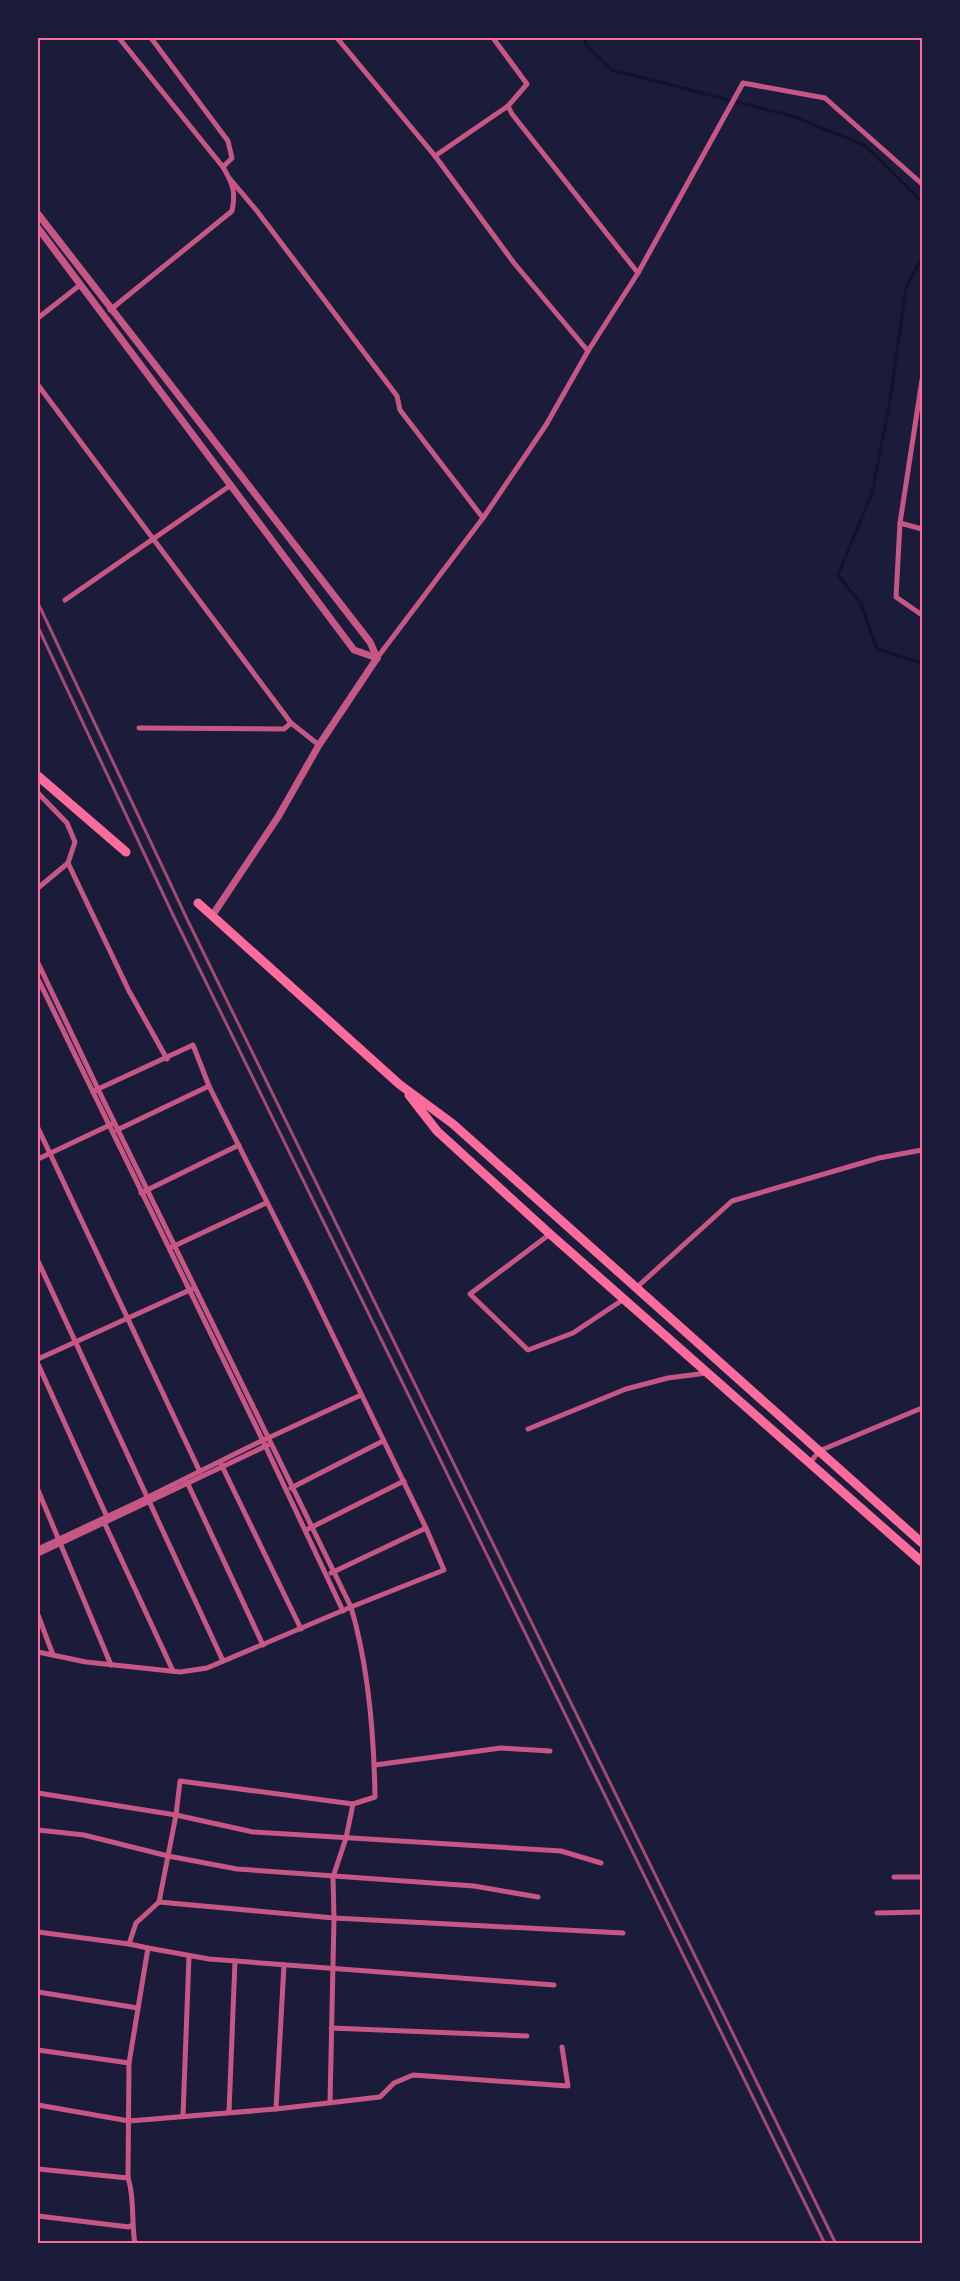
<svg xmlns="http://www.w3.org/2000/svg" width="960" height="2281" font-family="Jost,sans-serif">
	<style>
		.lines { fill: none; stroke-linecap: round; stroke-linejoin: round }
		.stream { stroke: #12122b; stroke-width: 3 }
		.minor { stroke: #c65784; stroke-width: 5 }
		.tertiary { stroke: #c65784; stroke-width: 7 }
		.primary { stroke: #ff6b9d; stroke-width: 9 }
		.rail { stroke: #a44b75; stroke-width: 3 }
		.neatline { fill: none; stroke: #ff6b9d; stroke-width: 2 }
	</style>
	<rect width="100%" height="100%" fill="#1b1b3a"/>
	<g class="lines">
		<!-- stream -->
		<g class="stream">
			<path d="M585,38L586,45L612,70L792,116L864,145L922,201"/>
			<path d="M922,258L906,287L889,406L872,493L838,575L861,604L877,649L922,663"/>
		</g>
		<!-- minor -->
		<g class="minor">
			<path d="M151,38L228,141L232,158L223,167"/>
			<path d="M337,38L435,156L514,263L588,351"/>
			<path d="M508,106L512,114L638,273"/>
			<path d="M435,156L508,106L527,84L493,38"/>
			<path d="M230,179L257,211L397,396L400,410L483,518"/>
			<path d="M110,310L232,211C236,192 233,184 223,167L119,38"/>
			<path d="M38,318L80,285"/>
			<path d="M38,385L291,723L319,745"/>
			<path d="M900,523L922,380"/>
			<path d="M922,529L900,523L896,597L922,615"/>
			<path d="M65,600L231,485"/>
			<path d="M377,658L483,518L546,425L588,351L638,273L743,83L825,98L922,184"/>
			<path d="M139,728L284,729L291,723"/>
			<path d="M38,793L67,823L75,842L68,863L38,888"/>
			<path d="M68,863L129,991L167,1059"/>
			<path d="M38,963L98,1089L193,1045L209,1086L310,1288L426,1528L444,1570L351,1607L207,1668L180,1672L86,1662L38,1652"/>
			<path d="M38,979L263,1441L343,1611"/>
			<path d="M93,1092L98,1089L351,1607C369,1668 374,1733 375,1797L353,1804L346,1838L333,1877L334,1918L623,1933"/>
			<path d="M38,1128L200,1472"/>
			<path d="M117,1130L209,1086"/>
			<path d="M38,1159L112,1124"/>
			<path d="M141,1193L239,1145"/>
			<path d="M550,1234L470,1294L528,1350L573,1333L624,1299"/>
			<path d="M172,1247L266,1203"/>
			<path d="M38,1261L223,1661"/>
			<path d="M636,1288L732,1201L879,1158L922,1150"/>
			<path d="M38,1359L192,1289"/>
			<path d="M38,1364L107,1517"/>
			<path d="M528,1429L626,1389L668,1378L707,1373"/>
			<path d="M810,1463L819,1451L922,1408"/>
			<path d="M221,1464L301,1629"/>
			<path d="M187,1482L263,1645"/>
			<path d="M291,1488L383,1441"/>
			<path d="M38,1490L111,1665"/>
			<path d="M104,1522L173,1671"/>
			<path d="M308,1529L404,1481"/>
			<path d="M38,1549L136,1503L255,1444L361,1395"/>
			<path d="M38,1554L268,1445"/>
			<path d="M331,1573L426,1528"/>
			<path d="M38,1615L53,1655"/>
			<path d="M375,1765L501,1748L550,1751"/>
			<path d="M38,1793L176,1815L253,1832L561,1851L601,1863"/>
			<path d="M38,1830L84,1835L168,1856L237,1869L474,1886L538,1897"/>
			<path d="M894,1877H922"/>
			<path d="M159,1902L176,1815L180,1781L353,1804"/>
			<path d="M877,1913L922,1912"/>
			<path d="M38,1932L129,1944L136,1923L159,1902L334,1918L330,2103"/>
			<path d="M129,1944L148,1948L129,2063L128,2178C135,2198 131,2222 135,2244"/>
			<path d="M148,1948L209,1959L554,1985"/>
			<path d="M38,1992L138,2008"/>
			<path d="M331,2028L527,2036"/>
			<path d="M38,2050L129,2063"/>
			<path d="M38,2105L129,2121L276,2109L380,2097L394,2083L413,2075L568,2086L562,2047"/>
			<path d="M276,2109L284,1965"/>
			<path d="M229,2112L235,1961"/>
			<path d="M183,2116L189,1956"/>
			<path d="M38,2169L128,2178"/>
			<path d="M38,2216L129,2227L132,2225"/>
		</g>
		<!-- tertiary -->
		<g class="tertiary">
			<path d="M38,214L370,642L377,658"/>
			<path d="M38,228L354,650L377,658"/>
			<path d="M212,916L278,817L319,745L377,658"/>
		</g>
		<!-- primary -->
		<g class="primary">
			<path d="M38,776L126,852"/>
			<path d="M198,903L399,1084L453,1124L922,1543"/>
			<path d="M409,1095L437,1131L550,1234L922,1562"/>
		</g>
		<!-- rail -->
		<g class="rail">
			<path d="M38,603L188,921L836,2244"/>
			<path d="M38,627L173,915L825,2244"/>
		</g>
	</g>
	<!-- border -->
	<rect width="960" height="2281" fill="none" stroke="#1b1b3a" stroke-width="78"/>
	<rect x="39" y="39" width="882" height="2203" class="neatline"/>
</svg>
